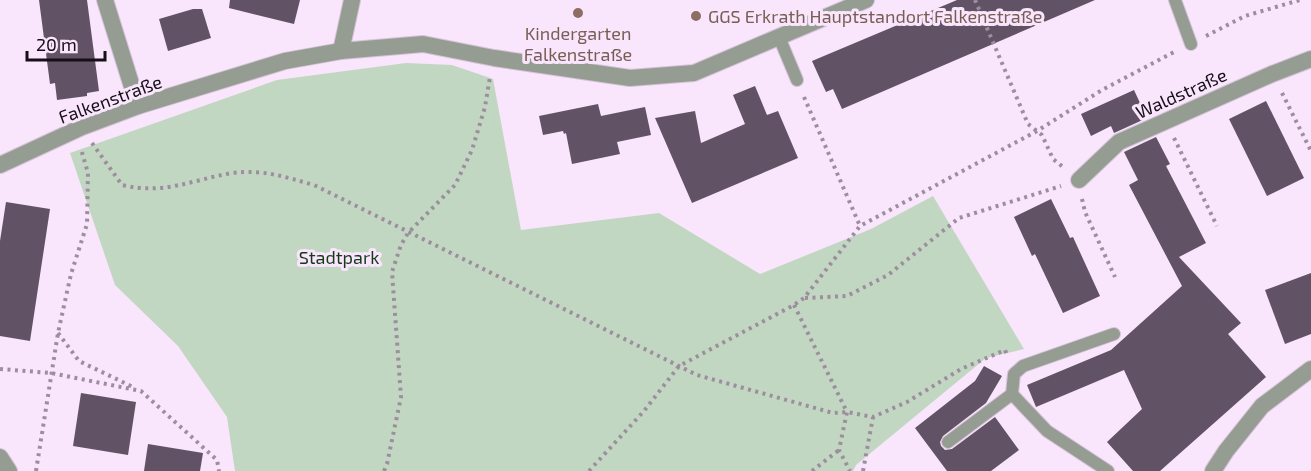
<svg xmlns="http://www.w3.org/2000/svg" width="1311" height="471" font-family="'Exo 2',sans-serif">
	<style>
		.green { fill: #c2d7c2 }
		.building { fill: #625265 }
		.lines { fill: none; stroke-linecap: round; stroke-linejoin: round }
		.service-casing { stroke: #d5c3d7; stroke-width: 14 }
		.minor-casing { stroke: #d5c3d7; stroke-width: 18 }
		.path { stroke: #9d8e9f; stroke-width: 4; stroke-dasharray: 3 4.5; stroke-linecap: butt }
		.service { stroke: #959d93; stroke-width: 12 }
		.minor { stroke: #959d93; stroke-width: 16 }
		.education-dot { fill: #8d6e63; stroke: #f9e5fc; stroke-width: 2 }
		.labels { text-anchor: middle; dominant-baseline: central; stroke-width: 6; stroke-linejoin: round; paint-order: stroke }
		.education-label { font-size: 18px; fill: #785e54; stroke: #f9e5fc; text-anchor: start }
		.street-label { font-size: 18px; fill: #160f17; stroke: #f9e5fc }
		.park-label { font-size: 18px; fill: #133b17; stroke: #f9e5fc }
	</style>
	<rect width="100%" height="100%" fill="#f9e5fc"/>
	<!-- green -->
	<path class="green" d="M406,63L452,65L493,79L521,230L659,213L760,274L871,229L933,196L1024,349L986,358L856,465L853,471H235L227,417L178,346L115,285L70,153L277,80Z"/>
	<!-- building -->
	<g class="building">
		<path d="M39,0H87L99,91L87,93V96L57,100L55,83L50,84Z"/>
		<path d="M230,0H300L294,24L229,8Z"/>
		<path d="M957,0H1095L842,109L833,89L826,92L812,61Z"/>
		<path d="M193,9H202L211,38L168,51L159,19Z"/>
		<path d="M755,86L767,115L778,111L798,158L692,203L655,118L695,111L701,143L745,124L733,95Z"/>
		<path d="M1134,90L1147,118L1114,133L1111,126L1091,136L1081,114Z"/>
		<path d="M1266,101L1304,178L1267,196L1229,119Z"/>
		<path d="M598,104L601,116L645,107L651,135L617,142L620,154L572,164L566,133L564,134L563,131L543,135L539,116Z"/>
		<path d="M1156,137L1170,164L1166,166L1206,243L1179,257L1241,323L1228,334L1266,377L1160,471H1133L1107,442L1142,409L1124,370L1036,407L1027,385L1111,350L1182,286L1129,185L1138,180L1124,152Z"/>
		<path d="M1051,199L1070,238L1073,237L1100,296L1063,313L1035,254L1032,256L1014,217Z"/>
		<path d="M6,202L50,209L30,341L0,336V241Z"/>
		<path d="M1311,273V334L1285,344L1265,290Z"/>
		<path d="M984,366L1002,376L986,403L943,436L940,442L941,446L945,450L952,449L995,417L1019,450L991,471H947L915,428L975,381Z"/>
		<path d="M81,393L136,402L128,455L73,446Z"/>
		<path d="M148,444L203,453L200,471H144Z"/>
	</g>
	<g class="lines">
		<!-- service casing -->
		<g class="service-casing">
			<g id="service">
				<path d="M1175,0L1191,44"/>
				<path d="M779,37L797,80"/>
				<path d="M948,442L1012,394"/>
				<path d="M1108,471L1047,431L1012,394L1014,374L1023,366L1114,334"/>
			</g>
		</g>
		<!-- minor casing -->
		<g class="minor-casing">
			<g id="minor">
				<path d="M105,0L138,106"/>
				<path d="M341,51L352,0"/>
				<path d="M0,165L82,127L138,106L285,61L341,51L423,44L494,58L630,78L694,73L866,0"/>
				<path d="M1079,180L1119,142L1272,74L1311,59"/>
				<path d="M0,457L9,471"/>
				<path d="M1213,471L1226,451L1262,406L1311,369"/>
			</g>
		</g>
		<!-- path -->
		<g class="path">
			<path d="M975,0L1028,124L1042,135L1053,159L1063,167"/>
			<path d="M1206,36L1245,16L1300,0"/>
			<path d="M1282,93L1311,151"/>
			<path d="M804,97L860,226"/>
			<path d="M1174,138L1217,226"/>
			<path d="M92,143L122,185C165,195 191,180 232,173C263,169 285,177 314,185L697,375L833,413L847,412L873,417L907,402L961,369L1005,350L1007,355"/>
			<path d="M1082,199L1085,212L1115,277"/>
			<path d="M805,298L847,296L888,275L959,218L1061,186"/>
			<path d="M794,305L847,412L839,450L850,471"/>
			<path d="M58,333L79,361L135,388"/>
			<path d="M0,369L51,373L141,391L217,460L219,471"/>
			<path d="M36,471L58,333L71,274L87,224L88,173L81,149"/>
			<path d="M384,471L387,464L401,397L392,272L401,245L408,233L455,185L472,150L485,107L490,77"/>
			<path d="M589,471L644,411L679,366L794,305L804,298L860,226L1037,131L1102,90L1176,51"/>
			<path d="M812,471L839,450"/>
			<path d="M863,471L873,417"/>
		</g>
		<!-- service -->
		<use href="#service" class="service"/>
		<!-- minor -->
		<use href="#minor" class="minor"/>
	</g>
	<!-- markers -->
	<g class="education-dot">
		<circle cx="578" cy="13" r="6"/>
		<circle cx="696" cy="16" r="6"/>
	</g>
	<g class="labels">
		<!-- education labels -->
		<g class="education-label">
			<text x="708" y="16">GGS Erkrath Hauptstandort Falkenstraße</text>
			<text x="578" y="33" text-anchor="middle">Kindergarten<tspan x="578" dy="21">Falkenstraße</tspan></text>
		</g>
		<!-- street labels -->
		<g class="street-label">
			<text transform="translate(1181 93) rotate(-24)">Waldstraße</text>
			<text transform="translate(110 99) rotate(-20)">Falkenstraße</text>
		</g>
		<!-- park labels -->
		<g class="park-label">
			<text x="339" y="257">Stadtpark</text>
		</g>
	</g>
	<!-- scale -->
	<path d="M27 51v9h78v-9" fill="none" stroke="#160f17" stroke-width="3"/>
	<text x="36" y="51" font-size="18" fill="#160f17" stroke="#f9e5fc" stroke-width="4.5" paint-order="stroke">20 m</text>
</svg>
